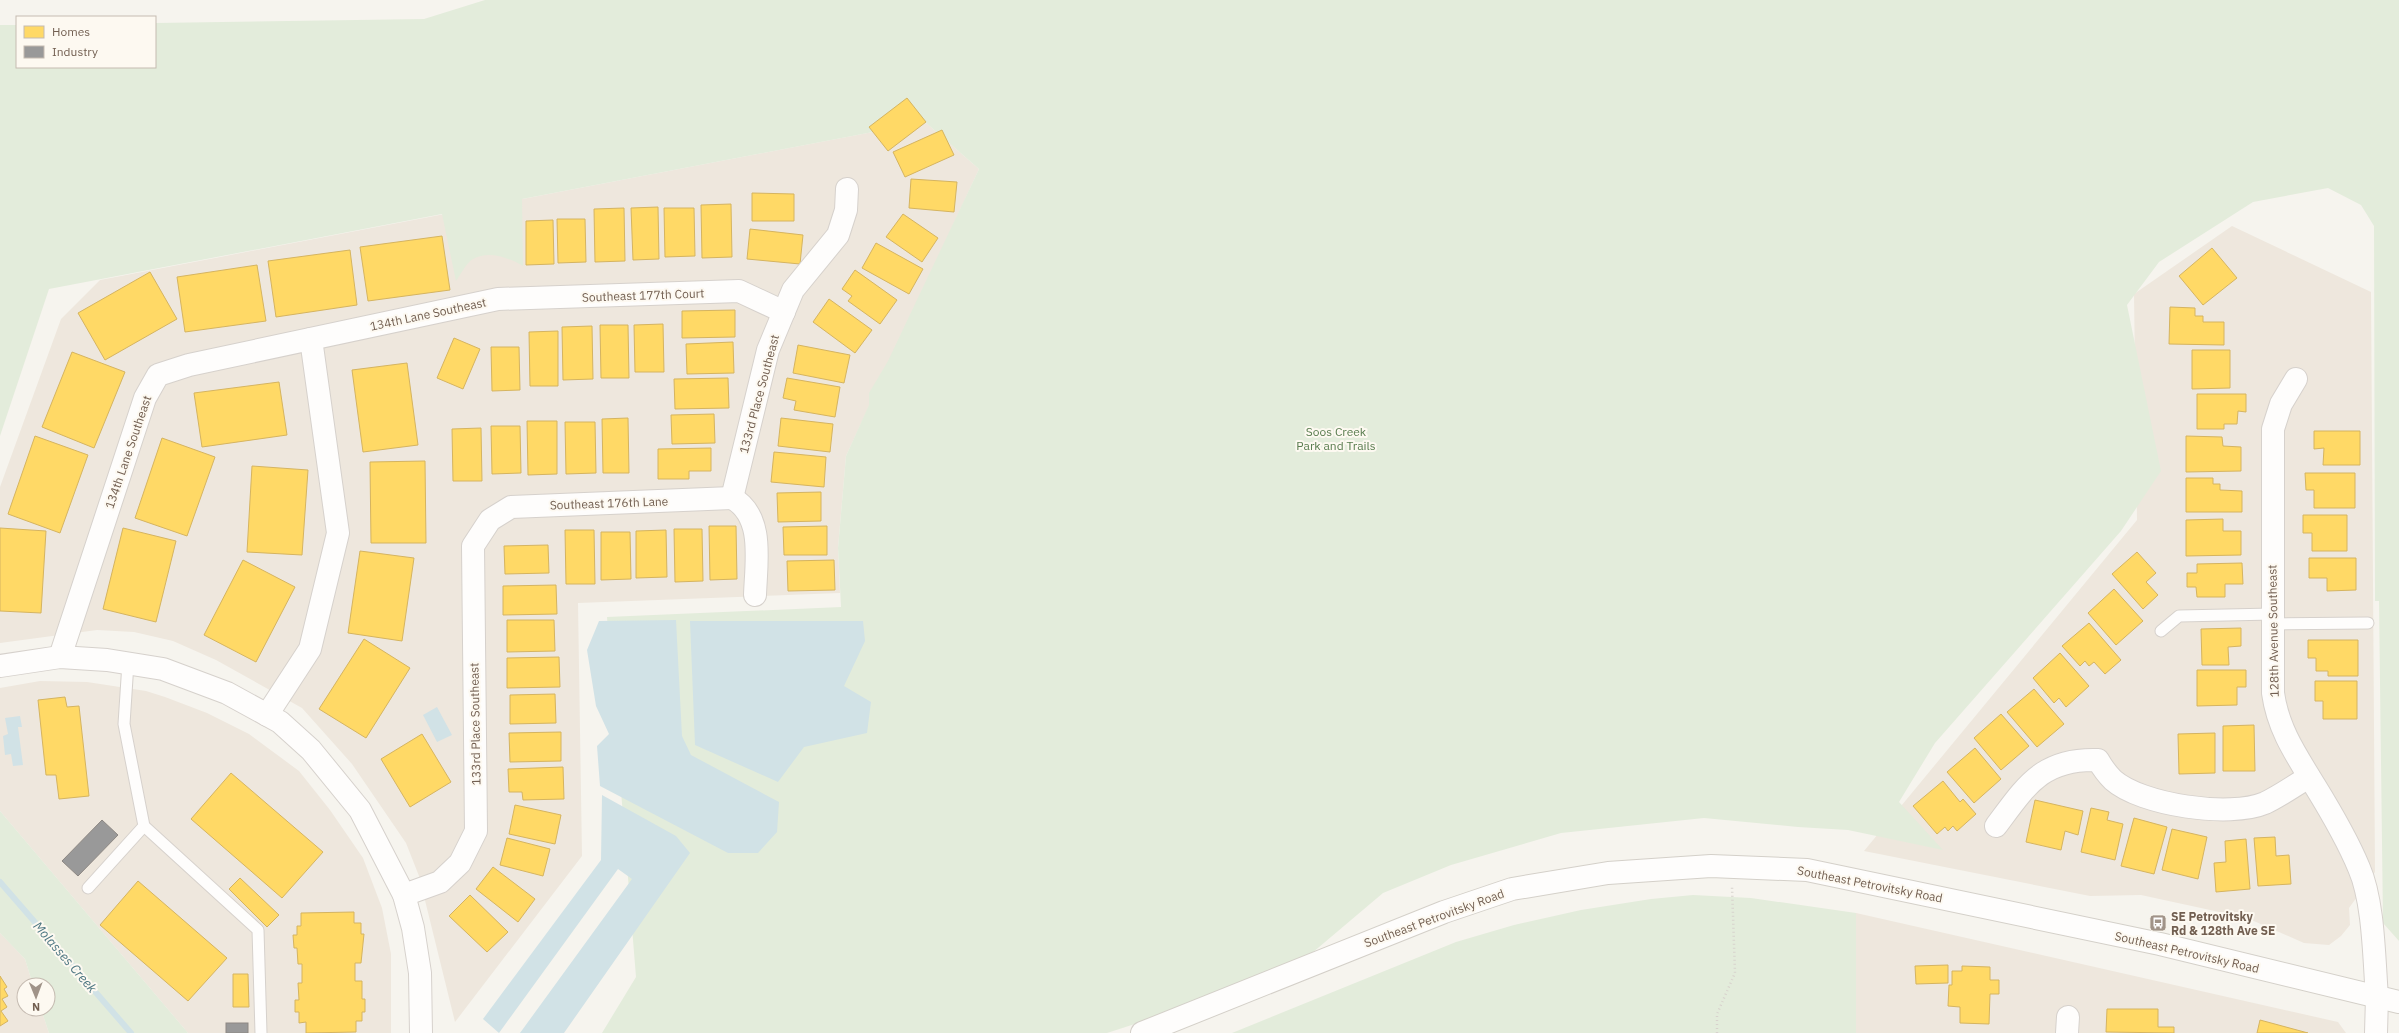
<svg xmlns="http://www.w3.org/2000/svg" width="2399" height="1033" font-family="'IBM Plex Sans',sans-serif">
	<style>
		.residential { fill: #eee7dd }
		.green { fill: #e3ecdb }
		.water { fill: #d1e2e6 }
		.homes { fill: #ffd966; stroke: #d5b460 }
		.industry { fill: #999; stroke: #8d8883 }
		.lines { fill: none; stroke-linecap: round; stroke-linejoin: round }
		.stream { stroke: #d1e2e6; stroke-width: 6 }
		.service-casing { stroke: #d6d1cc; stroke-width: 13 }
		.minor-casing { stroke: #d6d1cc; stroke-width: 24 }
		.tertiary-casing { stroke: #d6d1cc; stroke-width: 24 }
		.secondary-casing { stroke: #d4d0c9; stroke-width: 24 }
		.path { stroke: #d8d2cd; stroke-width: 2.5; stroke-dasharray: 1 3; stroke-linecap: butt }
		.service { stroke: #fefdfc; stroke-width: 11 }
		.minor { stroke: #fefdfc; stroke-width: 22 }
		.tertiary { stroke: #fefdfc; stroke-width: 22 }
		.secondary { stroke: #fefdfc; stroke-width: 22 }
		.labels { text-anchor: middle; dominant-baseline: central; stroke-width: 4; stroke-linejoin: round; paint-order: stroke }
		.street-label { font-size: 12px; fill: #725f51; stroke: #fdf9f1 }
		.park-label { font-size: 12px; fill: #587c4e; stroke: #fdf9f1 }
		.poi-label { font-size: 12px; font-weight: bold; fill: #725f51; stroke: #fdf9f1; text-anchor: start }
		.water-label { font-size: 13px; font-style: italic; fill: #4d7682; stroke: #fdf9f1 }
	</style>
	<rect width="100%" height="100%" fill="#f6f4ee"/>
	<!-- residential -->
	<g class="residential">
		<path d="M925,122L979,169L846,456L838,548L840,593L578,603L582,856L455,1022L419,876L406,843L352,764L302,708L216,660L173,641L134,632L97,630L0,643V487L61,319L100,280Z"/>
		<path d="M2232,226L2371,292L2375,872L2349,908L2350,925L2341,936L2329,945L2304,943L2247,918L2141,895L2090,896L1864,851L2137,520L2134,294Z"/>
		<path d="M40,681L87,682L146,691L165,697L207,713L249,734L299,771L330,810L363,858L382,908L391,954V1033H188L0,811V688Z"/>
		<path d="M1856,913L2338,1022L2346,1033H1856Z"/>
		<path d="M0,933L25,959L33,985H24V1009H41L49,1033H0Z"/>
	</g>
	<!-- green -->
	<g class="green">
		<path d="M485,0H2399V941L2383,923L2379,601H2375L2374,226L2361,205L2328,188L2253,202L2159,262L2127,305L2161,471L2121,531L1935,743L1899,802L1943,850L1848,830L1798,827L1704,818L1561,833L1451,865L1383,893L1286,975L1107,1033H602L636,977L607,617L841,607L838,548L846,456L869,405V393L888,361L979,169L925,122L522,199L523,266C509,258 489,250 473,259C466,263 461,274 456,281L442,214L49,289L0,436V25H17V67H155V23L424,19Z"/>
		<path d="M0,811L188,1033H49L41,1009H48V985H33L25,959L0,933Z"/>
		<path d="M1693,895L1751,898L1856,913V1033H1232L1456,942L1514,925L1581,910L1651,899Z"/>
	</g>
	<!-- water -->
	<g class="water">
		<path d="M676,620L682,736L691,755L779,802L777,832L758,853H728L600,786L597,746L609,734L596,706L587,650L599,621Z"/>
		<path d="M690,621H863L865,641L844,686L871,702L867,733L804,747L778,782L695,745Z"/>
		<path d="M437,707L452,735L437,742L423,715Z"/>
		<path d="M20,716L22,727H18L23,765L13,766L11,754L5,755L3,736L8,734L5,718Z"/>
		<path d="M602,795L676,836L690,853L564,1033H520L632,879L618,869L499,1033L483,1019L601,860Z"/>
	</g>
	<!-- homes -->
	<g class="homes">
		<path d="M907,98L926,122L888,151L869,127Z"/>
		<path d="M942,130L954,155L905,177L893,152Z"/>
		<path d="M911,179L957,182L954,212L909,208Z"/>
		<path d="M752,193L794,194V221H752Z"/>
		<path d="M731,204L732,257L702,258L701,205Z"/>
		<path d="M658,207L659,259L633,260L631,208Z"/>
		<path d="M624,208L625,261L595,262L594,209Z"/>
		<path d="M664,208H694L695,256L665,257Z"/>
		<path d="M903,214L938,238L922,262L886,237Z"/>
		<path d="M557,219H585L586,262L558,263Z"/>
		<path d="M553,220L554,264L526,265V221Z"/>
		<path d="M750,229L803,235L800,264L747,259Z"/>
		<path d="M442,236L450,290L368,301L360,247Z"/>
		<path d="M876,243L923,269L909,294L862,268Z"/>
		<path d="M2212,248L2237,278L2203,305L2179,276Z"/>
		<path d="M350,250L357,305L276,317L268,261Z"/>
		<path d="M257,265L266,321L185,332L177,277Z"/>
		<path d="M855,270L897,300L880,324L848,301L852,296L842,289Z"/>
		<path d="M150,272L177,319L105,360L78,313Z"/>
		<path d="M829,299L872,330L855,353L813,322Z"/>
		<path d="M2170,307L2195,308V316H2203V322H2224V345L2169,344Z"/>
		<path d="M735,310V337L682,338V311Z"/>
		<path d="M663,324L664,372H635L634,325Z"/>
		<path d="M600,325H628L629,378H601Z"/>
		<path d="M592,326L593,379L563,380L562,327Z"/>
		<path d="M558,331V386H530L529,332Z"/>
		<path d="M454,338L480,349L463,389L437,378Z"/>
		<path d="M733,342L734,373L687,374L686,344Z"/>
		<path d="M798,345L850,355L844,383L793,373Z"/>
		<path d="M491,347H519L520,390L492,391Z"/>
		<path d="M2192,350H2230V388L2192,389Z"/>
		<path d="M72,352L125,372L94,448L42,427Z"/>
		<path d="M407,363L418,445L363,452L352,370Z"/>
		<path d="M728,378L729,408L675,409L674,379Z"/>
		<path d="M787,378L840,387L835,417L794,410L796,401L783,398Z"/>
		<path d="M279,382L287,435L202,447L194,393Z"/>
		<path d="M2197,394H2246V412L2238,411L2237,424H2224V429H2197Z"/>
		<path d="M714,414L715,443L672,444L671,415Z"/>
		<path d="M628,418L629,473H603L602,419Z"/>
		<path d="M781,418L833,424L830,452L778,446Z"/>
		<path d="M527,421H557V474L528,475Z"/>
		<path d="M565,422H595L596,473L566,474Z"/>
		<path d="M491,426H520L521,473L492,474Z"/>
		<path d="M481,428L482,481H453L452,429Z"/>
		<path d="M2314,431H2360V465H2323L2324,448L2314,449Z"/>
		<path d="M35,436L88,455L60,533L8,514Z"/>
		<path d="M2186,436L2222,437L2223,446L2241,447V471L2186,472Z"/>
		<path d="M162,438L215,457L187,536L135,518Z"/>
		<path d="M711,448V471H689V479H658V449Z"/>
		<path d="M774,452L826,457L824,487L771,482Z"/>
		<path d="M425,461L426,543H371L370,462Z"/>
		<path d="M252,466L308,470L302,555L247,552Z"/>
		<path d="M2305,473H2355V508H2314V490H2306Z"/>
		<path d="M2186,478H2213V484H2220V490L2242,491V512H2186Z"/>
		<path d="M821,492V521L778,522L777,493Z"/>
		<path d="M2303,515H2347V551H2312V533H2303Z"/>
		<path d="M2223,519V531H2241V555L2186,556V520Z"/>
		<path d="M709,526H736L737,579L710,580Z"/>
		<path d="M827,526V555H784L783,527Z"/>
		<path d="M0,528L46,531L41,613L0,611Z"/>
		<path d="M123,528L176,541L156,622L103,609Z"/>
		<path d="M674,529H702L703,581L675,582Z"/>
		<path d="M565,530H594L595,584H566Z"/>
		<path d="M666,530L667,577L636,578V531Z"/>
		<path d="M601,532H630L631,579L601,580Z"/>
		<path d="M548,545L549,573L505,574L504,546Z"/>
		<path d="M360,551L414,558L402,641L348,633Z"/>
		<path d="M2137,552L2156,573L2146,582L2158,595L2143,609L2112,574Z"/>
		<path d="M2309,558H2356V590L2327,591V578H2309Z"/>
		<path d="M243,560L295,587L256,662L204,635Z"/>
		<path d="M834,560L835,590L788,591L787,561Z"/>
		<path d="M2242,563L2243,584H2225V597H2197L2196,587H2187V573H2197V564Z"/>
		<path d="M556,585L557,614L503,615V586Z"/>
		<path d="M2114,589L2143,621L2116,645L2088,613Z"/>
		<path d="M507,620H554L555,651L507,652Z"/>
		<path d="M2089,623L2121,660L2105,674L2094,662L2089,666L2085,661L2080,666L2062,646Z"/>
		<path d="M2241,628V646L2228,647L2229,665H2202L2201,629Z"/>
		<path d="M364,639L410,668L366,738L319,709Z"/>
		<path d="M2308,640H2358V676H2328V671H2316V658H2308Z"/>
		<path d="M2060,653L2089,686L2066,707L2059,698L2054,703L2033,678Z"/>
		<path d="M559,657L560,687L507,688V658Z"/>
		<path d="M2197,670H2246V687H2237V705L2197,706Z"/>
		<path d="M2315,681H2357V719H2323V701H2315Z"/>
		<path d="M2034,689L2064,724L2037,747L2007,712Z"/>
		<path d="M555,694L556,723L510,724V695Z"/>
		<path d="M65,697L67,707L79,706L89,796L59,799L56,775H46L38,700Z"/>
		<path d="M2001,714L2029,746L2001,770L1974,738Z"/>
		<path d="M2254,725L2255,771H2223V726Z"/>
		<path d="M561,732V761L510,762L509,733Z"/>
		<path d="M2215,733V773L2179,774L2178,734Z"/>
		<path d="M422,734L451,782L410,807L381,759Z"/>
		<path d="M1975,748L2001,779L1974,803L1947,772Z"/>
		<path d="M563,767L564,799L523,800L522,792H509L508,769Z"/>
		<path d="M231,773L323,852L282,898L191,819Z"/>
		<path d="M1943,781L1960,802L1963,799L1976,814L1957,831L1953,826L1948,831L1945,827L1937,834L1913,806Z"/>
		<path d="M2035,800L2083,811L2078,835L2065,831L2061,850L2026,842Z"/>
		<path d="M515,805L561,815L555,844L509,834Z"/>
		<path d="M2091,808L2109,812L2107,820L2123,824L2115,860L2081,852Z"/>
		<path d="M2134,818L2167,827L2154,874L2121,866Z"/>
		<path d="M2172,829L2207,837L2198,879L2162,870Z"/>
		<path d="M2275,837L2276,856L2289,855L2291,884L2258,886L2254,838Z"/>
		<path d="M507,838L550,849L543,876L500,865Z"/>
		<path d="M2246,839L2250,889L2216,892L2214,863L2226,862L2225,841Z"/>
		<path d="M493,867L535,899L518,922L476,889Z"/>
		<path d="M240,878L279,915L267,927L229,889Z"/>
		<path d="M138,881L227,958L188,1001L100,925Z"/>
		<path d="M470,895L508,932L487,952L449,916Z"/>
		<path d="M354,912V923H361V934H364L361,963H355V981H362V999H365V1012H362V1021H356V1032L306,1033V1022L299,1023V1012H295V1000H299L298,983H302V964H298L297,948H294L293,935H297V926H301V913Z"/>
		<path d="M1948,965V983L1916,984L1915,966Z"/>
		<path d="M1962,966L1990,967V980H1999V994H1990L1989,1024L1960,1023V1007L1948,1006L1949,985H1952V971H1962Z"/>
		<path d="M233,974H248L249,1007H233Z"/>
		<path d="M0,976L7,987L4,989L8,996L2,999L7,1007L1,1011L8,1021L0,1026Z"/>
		<path d="M2107,1009H2158V1027H2174V1033L2106,1032Z"/>
		<path d="M2260,1020L2308,1033H2257Z"/>
	</g>
	<!-- industry -->
	<g class="industry">
		<path d="M102,820L118,835L78,876L62,861Z"/>
		<rect x="226" y="1023" width="22" height="10"/>
	</g>
	<g class="lines">
		<!-- stream -->
		<path class="stream" d="M0,882L131,1033"/>
		<!-- service casing -->
		<g class="service-casing">
			<g id="service">
				<path d="M2273,624L2368,623"/>
				<path d="M2161,631L2179,616L2273,614"/>
				<path d="M128,663L124,724L144,826L258,930L261,1033"/>
				<path d="M88,888L144,826"/>
			</g>
		</g>
		<!-- minor casing -->
		<g class="minor-casing">
			<g id="minor">
				<path d="M2296,379L2281,404L2273,429V693C2278,729 2296,755 2315,786C2331,812 2347,839 2359,868C2374,902 2374,960 2377,997"/>
				<path d="M732,498L768,350L793,290L838,235L846,210L847,189"/>
				<path d="M732,498C765,516 756,563 755,595"/>
				<path d="M60,657L145,398L158,375L189,365L498,299L739,291L784,312"/>
				<path d="M0,666L60,657L107,660L163,669L227,693L280,722L311,750L360,810L404,895L413,928L420,973L421,1033"/>
				<path d="M267,715L310,649L338,533L311,339"/>
				<path d="M1996,826C2026,786 2042,758 2098,760C2102,767 2107,774 2113,780C2141,805 2230,818 2265,803C2280,796 2295,785 2309,777"/>
				<path d="M404,895L440,882L460,863L476,831L473,546L490,520L511,507L732,498"/>
				<path d="M2067,1033L2068,1017"/>
			</g>
		</g>
		<!-- tertiary casing -->
		<g class="tertiary-casing">
			<path id="tertiary" d="M2376,1033L2377,997"/>
		</g>
		<!-- secondary casing -->
		<g class="secondary-casing">
			<path id="secondary" d="M1142,1033L1444,912L1512,889L1608,873L1711,866L1807,870L2160,944L2399,1002"/>
		</g>
		<!-- path -->
		<path class="path" d="M1717,1033V1014L1735,973L1732,887"/>
		<!-- service -->
		<use href="#service" class="service"/>
		<!-- minor -->
		<use href="#minor" class="minor"/>
		<!-- tertiary -->
		<use href="#tertiary" class="tertiary"/>
		<!-- secondary -->
		<use href="#secondary" class="secondary"/>
	</g>
	<!-- icons -->
	<defs>
		<g id="bus-square" transform="scale(0.9)"><rect x="-9" y="-9" width="18" height="18" rx="4" fill="#a09388" stroke="#fdf9f1"/><path d="M-5-6H5V4H4V6H2V4H-2V6H-4V4H-5ZM-3.5-4V0h7V-4ZM-3.5 1.2v1.5H-2V1.2ZM2 1.2v1.5H3.5V1.2Z" fill="#fff"/></g>
	</defs>
	<g fill-rule="evenodd">
		<use href="#bus-square" x="2158" y="923"/>
	</g>
	<g class="labels">
		<!-- street labels -->
		<g class="street-label">
			<text transform="translate(643 295) rotate(-2)">Southeast 177th Court</text>
			<text transform="translate(428 314) rotate(-12)">134th Lane Southeast</text>
			<text transform="translate(759 394) rotate(-75)">133rd Place Southeast</text>
			<text transform="translate(128 452) rotate(-71)">134th Lane Southeast</text>
			<text transform="translate(609 503) rotate(-2)">Southeast 176th Lane</text>
			<text transform="translate(2273 631) rotate(-91)">128th Avenue Southeast</text>
			<text transform="translate(475 724) rotate(-91)">133rd Place Southeast</text>
			<text transform="translate(1870 884) rotate(11)">Southeast Petrovitsky Road</text>
			<text transform="translate(1434 918) rotate(-20)">Southeast Petrovitsky Road</text>
			<text transform="translate(2187 952) rotate(13)">Southeast Petrovitsky Road</text>
		</g>
		<!-- park labels -->
		<g class="park-label">
			<text x="1336" y="431">Soos Creek<tspan x="1336" dy="14">Park and Trails</tspan></text>
		</g>
		<!-- poi labels -->
		<g class="poi-label">
			<text x="2171" y="916">SE Petrovitsky<tspan x="2171" dy="14">Rd &amp; 128th Ave SE</tspan></text>
		</g>
		<!-- water labels -->
		<g class="water-label">
			<text transform="translate(65 957) rotate(49)">Molasses Creek</text>
		</g>
	</g>
	<!-- legend -->
	<rect x="16" y="16" width="140" height="52" fill="#fdf9f1" stroke="#c5bbb1"/>
	<rect x="24" y="26" width="20" height="12" fill="#ffd966" stroke="#c5bbb1"/>
	<text x="52" y="36" font-size="12" fill="#725f51">Homes</text>
	<rect x="24" y="46" width="20" height="12" fill="#999999" stroke="#c5bbb1"/>
	<text x="52" y="56" font-size="12" fill="#725f51">Industry</text>
	<!-- north arrow -->
	<g transform="translate(36 997) rotate(179)"><circle r="19" fill="#fdf9f1" stroke="#c5bbb1"/>
	<path d="M0-3L7 15L0 10L-7 15Z" fill="#a09388"/>
	<text y="-6" font-size="11" font-weight="bold" text-anchor="middle" fill="#725f51">N</text>
	</g>
</svg>
